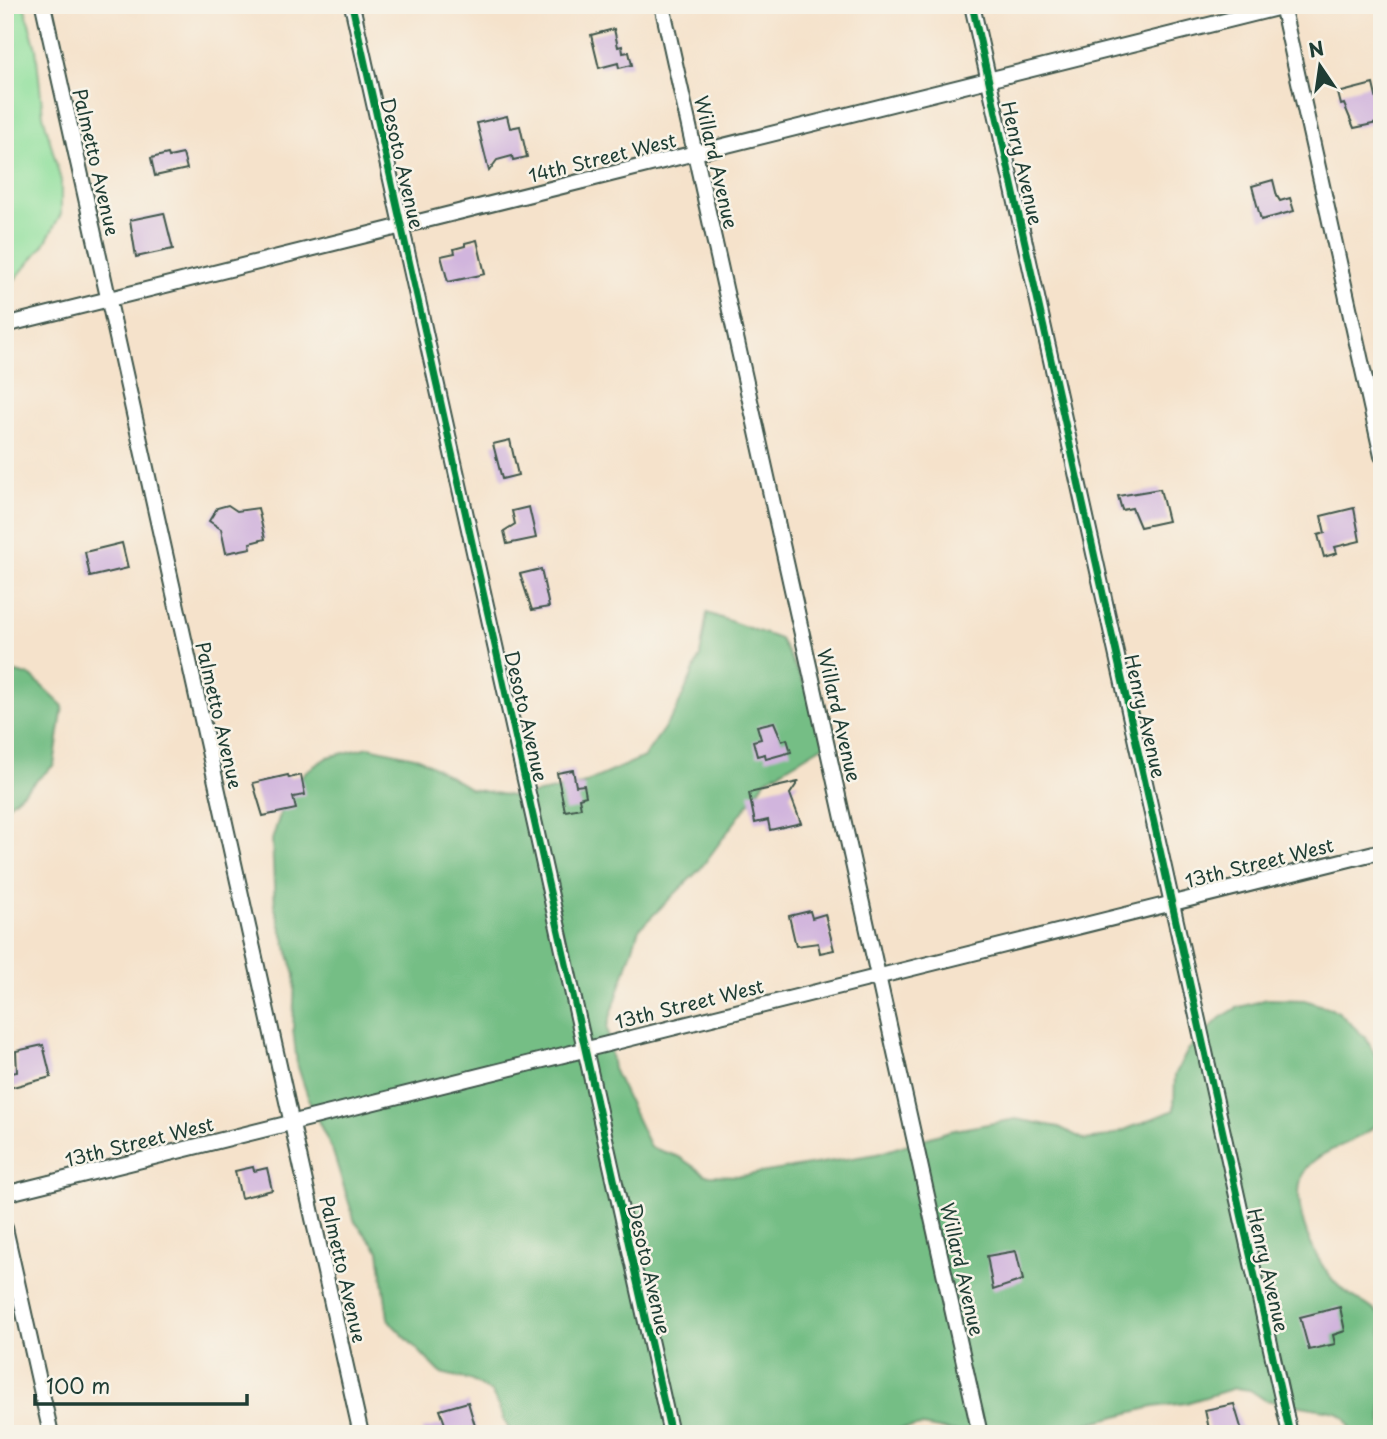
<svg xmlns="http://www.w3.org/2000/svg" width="1387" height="1439" font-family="'Playpen Sans',sans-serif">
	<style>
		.green { fill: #91e09e; stroke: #588e69; stroke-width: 2 }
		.forest { fill: #74be85; stroke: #4a7e5c; stroke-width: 2 }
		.building { fill: #d1b5dd }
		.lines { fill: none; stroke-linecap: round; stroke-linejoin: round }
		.minor-casing { stroke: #3f564b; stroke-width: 18 }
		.minor { stroke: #fff; stroke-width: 14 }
		.cycleway-casing { stroke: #f7f3e8; stroke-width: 11 }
		.cycleway { stroke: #00873e; stroke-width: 7 }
		.labels { text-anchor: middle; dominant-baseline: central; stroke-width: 5; stroke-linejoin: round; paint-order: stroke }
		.street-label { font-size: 19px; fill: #1f3d34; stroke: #f7f3e8 }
	</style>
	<rect width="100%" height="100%" fill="#f7f3e8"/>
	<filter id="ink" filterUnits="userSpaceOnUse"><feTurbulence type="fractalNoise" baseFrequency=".0143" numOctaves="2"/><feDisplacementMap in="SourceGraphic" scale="14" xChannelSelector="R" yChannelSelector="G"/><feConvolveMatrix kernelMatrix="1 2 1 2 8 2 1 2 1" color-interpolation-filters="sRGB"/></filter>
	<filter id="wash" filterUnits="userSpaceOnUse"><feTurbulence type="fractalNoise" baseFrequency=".00686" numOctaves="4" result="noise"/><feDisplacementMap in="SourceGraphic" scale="28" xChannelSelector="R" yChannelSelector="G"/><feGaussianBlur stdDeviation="1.57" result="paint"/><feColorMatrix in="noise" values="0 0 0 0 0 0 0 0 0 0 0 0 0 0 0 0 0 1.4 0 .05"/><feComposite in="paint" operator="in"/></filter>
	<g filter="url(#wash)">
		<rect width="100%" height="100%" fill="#f5e2cb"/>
		<!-- green -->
		<path class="green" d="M5,5H24L36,49L43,115L61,181V214L44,245L5,291Z"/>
		<!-- forest -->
		<g class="forest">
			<path d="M707,613L780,639L834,739L766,780L700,869L639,929L607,1027L613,1069L650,1147L679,1157L706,1175L741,1176L877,1154L949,1131L1016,1119L1059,1127L1085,1140L1107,1137L1174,1110L1175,1075L1188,1050L1220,1018L1237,1008L1267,999L1305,1000L1337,1011L1366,1038L1382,1068V1117C1377,1122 1373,1128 1367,1132C1349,1145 1315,1152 1304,1172C1287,1203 1317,1269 1342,1289C1355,1299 1370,1305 1382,1317V1434H1353L1346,1419L1337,1412L1265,1400L1250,1390L1235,1388L1186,1403L1153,1407L1045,1434H966L922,1426L862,1434H511L492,1393L470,1380L441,1373L392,1324L388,1318L379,1251L355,1222L333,1152L311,1106L297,1064L293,1029L295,975L275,908L272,840L286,796L305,772L328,757L369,747L419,758L471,789L517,797L578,786L644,757L676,711L700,656Z"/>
			<path d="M5,669L31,676L63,706L54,765L5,808Z"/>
		</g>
		<g id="blocks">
			<!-- building -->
			<g class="building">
				<path d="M614,29L618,47L622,46L623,53L629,52L632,65L619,68L618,63L599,68L591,35Z"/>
				<path d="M1373,84L1382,122L1354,128L1344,104L1341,105L1338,93Z"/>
				<path d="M507,116L510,128L520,126L527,157L513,160L512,156L497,160L489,171L477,123Z"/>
				<path d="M168,154L169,157L183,154L187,169L155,176L151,158Z"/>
				<path d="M1273,180L1277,196L1280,201L1290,198L1294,211L1261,220L1252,186Z"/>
				<path d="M164,213L173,249L136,257L130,220Z"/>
				<path d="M477,240L485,274L448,282L441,256L455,253L454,249L465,246V243Z"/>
				<path d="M510,440L518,475L502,479L493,444Z"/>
				<path d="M1160,489L1168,521L1140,527L1132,508L1122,510L1118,496Z"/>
				<path d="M228,505L237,511L258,508L265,539L250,543L251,548L226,553L221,529L209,521L217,508Z"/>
				<path d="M529,507L536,538L507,544L504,531L515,524L512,511Z"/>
				<path d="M1354,508L1360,541L1335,547L1337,553L1324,557L1318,535L1325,533L1321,516Z"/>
				<path d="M122,543L128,568L90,577L85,552Z"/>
				<path d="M541,569L549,607L532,610L520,574Z"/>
				<path d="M774,722L782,741L787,739L791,752L766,759L765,754L757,756L753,741L761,739L757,726Z"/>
				<path d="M573,770L576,786L584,785L586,796L579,798L581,808L565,811L557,773Z"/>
				<path d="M288,775L289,778L301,775L305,795L293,797L296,809L263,816L253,783Z"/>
				<path d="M798,782L790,794L801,823L770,830L768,820L755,823L749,793Z"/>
				<path d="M810,911L812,918L825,914L834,950L820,953L818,943L796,946L789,916Z"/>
				<path d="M43,1045L51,1077L9,1088L6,1074L17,1072L16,1051Z"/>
				<path d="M253,1167L254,1171L267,1168L272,1190L241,1198L235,1171Z"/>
				<path d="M1016,1251L1023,1280L993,1290L987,1256Z"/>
				<path d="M1340,1307L1345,1331L1333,1335L1335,1344L1309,1350L1300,1317Z"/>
				<path d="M468,1402L476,1429L461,1434H423L422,1429L445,1424L440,1410Z"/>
				<path d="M1234,1404L1243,1434H1210L1205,1410Z"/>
			</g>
		</g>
	</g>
	<g filter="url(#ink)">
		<use href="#blocks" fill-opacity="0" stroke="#3f564b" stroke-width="2"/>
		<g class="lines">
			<!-- minor casing -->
			<g class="minor-casing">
				<g id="minor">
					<path d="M43,5L361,1434"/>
					<path d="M352,5L671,1434"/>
					<path d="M662,5L980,1434"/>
					<path d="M972,5L1290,1434"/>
					<path d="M1282,5L1382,456"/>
					<path d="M5,325L1289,5"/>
					<path d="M5,1194L1382,851"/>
					<path d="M5,1228L51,1434"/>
				</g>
			</g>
			<!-- minor -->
			<use href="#minor" class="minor"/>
			<!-- cycleway casing -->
			<g class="cycleway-casing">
				<g id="cycleway">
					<path d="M352,5L671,1434"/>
					<path d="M972,5L1290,1434"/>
				</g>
			</g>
			<!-- cycleway -->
			<use href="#cycleway" class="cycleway"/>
		</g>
	</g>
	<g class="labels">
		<!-- street labels -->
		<g class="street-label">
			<text transform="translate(602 157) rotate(-14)">14th Street West</text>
			<text transform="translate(97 162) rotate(77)">Palmetto Avenue</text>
			<text transform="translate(717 162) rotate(77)">Willard Avenue</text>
			<text transform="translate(403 163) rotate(77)">Desoto Avenue</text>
			<text transform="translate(1023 163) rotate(77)">Henry Avenue</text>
			<text transform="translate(220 715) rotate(77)">Palmetto Avenue</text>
			<text transform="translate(840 715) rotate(77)">Willard Avenue</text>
			<text transform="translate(527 716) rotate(77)">Desoto Avenue</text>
			<text transform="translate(1146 716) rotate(77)">Henry Avenue</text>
			<text transform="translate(1259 862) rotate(-14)">13th Street West</text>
			<text transform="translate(689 1003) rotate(-14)">13th Street West</text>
			<text transform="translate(139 1141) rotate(-14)">13th Street West</text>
			<text transform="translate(344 1269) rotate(77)">Palmetto Avenue</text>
			<text transform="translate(650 1269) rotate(77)">Desoto Avenue</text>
			<text transform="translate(963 1269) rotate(77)">Willard Avenue</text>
			<text transform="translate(1269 1270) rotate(77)">Henry Avenue</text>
		</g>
	</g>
	<!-- margin -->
	<rect width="1387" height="1439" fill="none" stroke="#f7f3e8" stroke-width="28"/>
	<!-- north arrow -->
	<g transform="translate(1320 66) rotate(347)" stroke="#f7f3e8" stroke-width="5" paint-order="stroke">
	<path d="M0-5L12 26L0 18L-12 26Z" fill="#1f3d34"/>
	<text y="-10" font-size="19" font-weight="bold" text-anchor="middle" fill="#1f3d34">N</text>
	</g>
	<!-- scale -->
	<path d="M35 1394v10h212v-10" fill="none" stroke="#1f3d34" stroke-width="3.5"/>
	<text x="46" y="1394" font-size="21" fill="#1f3d34" stroke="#f7f3e8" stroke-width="5" paint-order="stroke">100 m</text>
</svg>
